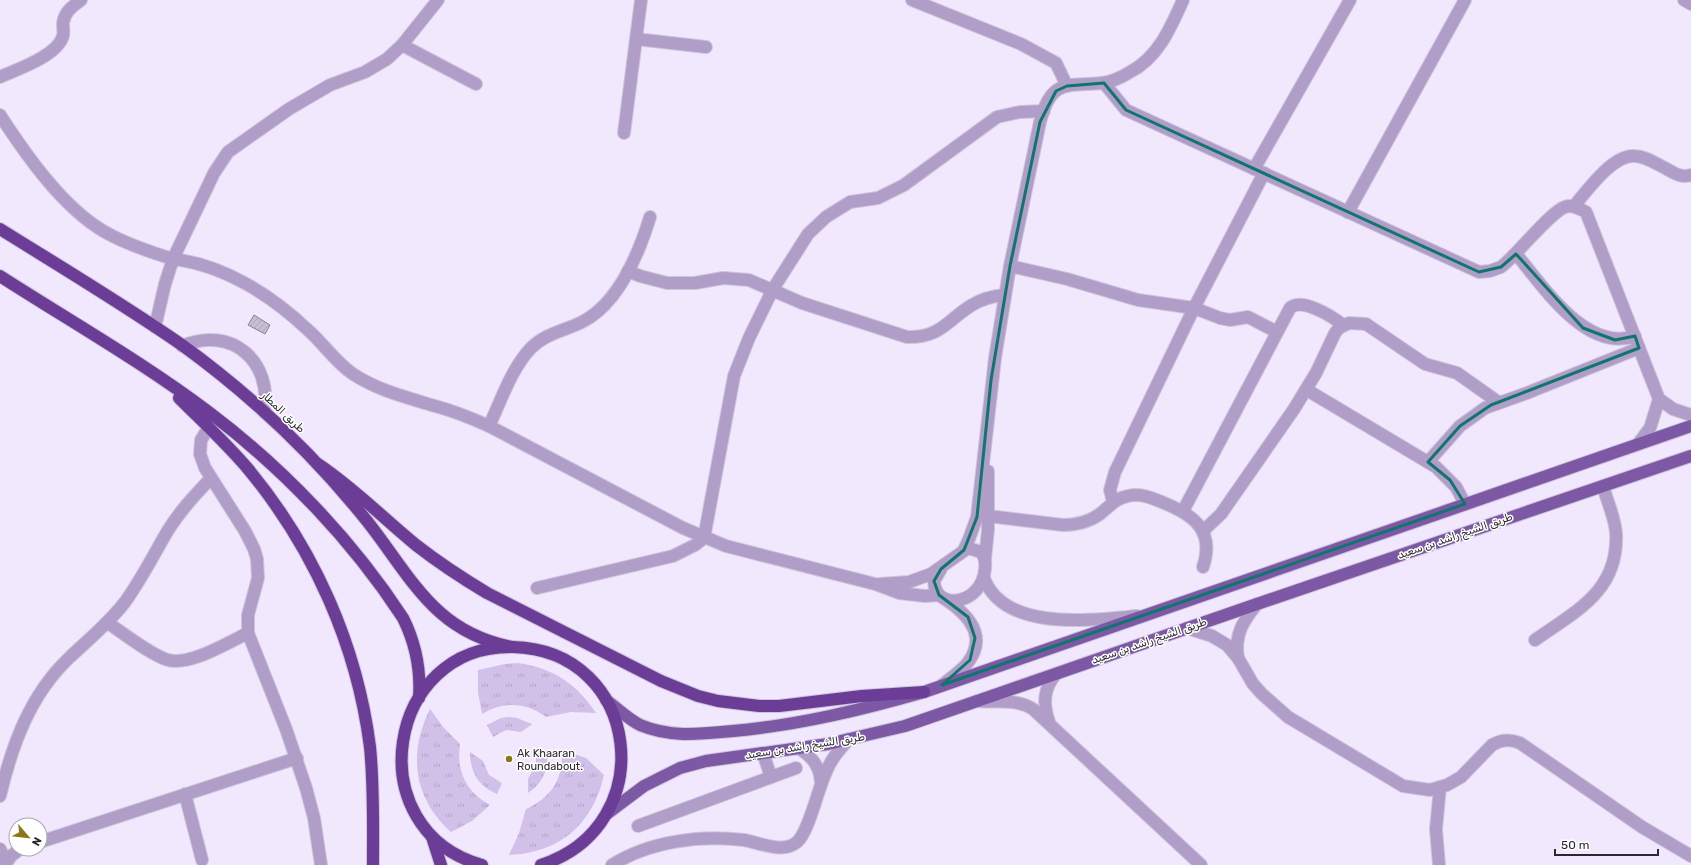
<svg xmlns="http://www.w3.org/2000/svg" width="1691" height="865" font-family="Rubik,Cairo,sans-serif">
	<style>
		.grass { fill: url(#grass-tufts) }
		.building { fill: url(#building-hatch); stroke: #8b8297 }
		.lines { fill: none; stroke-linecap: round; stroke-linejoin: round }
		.minor-casing { stroke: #cdc5d9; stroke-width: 14 }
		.major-casing { stroke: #cdc5d9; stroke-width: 14 }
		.highway-casing { stroke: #cdc5d9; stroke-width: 14 }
		.minor { stroke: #b09dc8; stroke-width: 12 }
		.major { stroke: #7d58a5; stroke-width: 12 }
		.highway { stroke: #6b3d97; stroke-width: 12 }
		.marked { fill: none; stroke: #0f766e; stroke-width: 3; stroke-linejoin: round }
		.poi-dot { fill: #8b761a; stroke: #fff; stroke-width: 1.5 }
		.labels { text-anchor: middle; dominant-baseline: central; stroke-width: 3; stroke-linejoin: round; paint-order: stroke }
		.street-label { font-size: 11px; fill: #2b2830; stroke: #fff }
		.poi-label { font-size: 11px; fill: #2b2830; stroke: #fff; text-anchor: start }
	</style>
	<defs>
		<pattern id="grass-tufts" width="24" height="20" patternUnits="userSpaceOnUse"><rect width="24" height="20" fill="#d1c0e8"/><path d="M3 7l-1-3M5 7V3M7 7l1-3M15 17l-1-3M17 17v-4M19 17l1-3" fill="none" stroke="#b4a5c7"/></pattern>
		<pattern id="building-hatch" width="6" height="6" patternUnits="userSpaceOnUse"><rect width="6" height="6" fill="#c7bed4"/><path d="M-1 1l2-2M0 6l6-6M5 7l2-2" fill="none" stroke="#aba3b6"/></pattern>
	</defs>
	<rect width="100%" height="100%" fill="#f1e8fe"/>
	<!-- grass -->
	<g class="grass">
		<path d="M518,663C553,668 577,684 596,713L571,712L546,717C526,702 504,701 482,714L478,692V670L505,664Z"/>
		<path d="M430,709L444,728L460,744C456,771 466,792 490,805L472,821L451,832C413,798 408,753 430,709Z"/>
		<path d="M509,717L517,718L532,724L521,732L506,730L493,737L487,725L501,718Z"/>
		<path d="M547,750C549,769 543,783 528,793V779L536,764V753Z"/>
		<path d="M562,750L586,758L604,775C593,824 560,853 509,855L519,833L526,809C551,798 564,778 562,750Z"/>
		<path d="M470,752L483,761L489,775L502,783L497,794C478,786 470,772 470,752Z"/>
	</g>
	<!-- building -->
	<path class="building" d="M254,315L270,325L265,334L248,325Z"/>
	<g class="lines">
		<!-- minor casing -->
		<g class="minor-casing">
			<g id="minor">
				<path d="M438,0L402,45L387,59L365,72L330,85L289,109L228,152L214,173L173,259C224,265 271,295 308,330C324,344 335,362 353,374C379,391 406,397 435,406C454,411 471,418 489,426L683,528L726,546L875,584L899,593L925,596L939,595"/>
				<path d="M912,0L1021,44L1056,63L1067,86"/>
				<path d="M1684,0L1691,4"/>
				<path d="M636,39L706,47"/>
				<path d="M402,45L476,84"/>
				<path d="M0,77C18,69 57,56 63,36C64,32 63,27 63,23C65,11 72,7 81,0"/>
				<path d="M1104,83L1126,110L1479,272L1490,271L1501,267C1517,255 1550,212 1565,207C1572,204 1580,209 1586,212L1659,399L1673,409L1691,415"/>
				<path d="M0,115C26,155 63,208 105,232C126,244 150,252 173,259L165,284L155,327"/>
				<path d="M624,133L641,0"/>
				<path d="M1254,169L1350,0"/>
				<path d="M1574,206C1587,191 1612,155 1634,156C1645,156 1655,163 1665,168C1674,173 1681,178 1691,175"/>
				<path d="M1348,212L1465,0"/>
				<path d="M1516,254C1543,286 1586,353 1635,336"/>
				<path d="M1010,266L1067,279L1138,300L1194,308L1220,318L1230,320L1248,317L1277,332"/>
				<path d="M628,271L640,276L667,283H695L723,278L749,280L802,303L907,337C941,338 947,320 972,305C982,299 993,296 1005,295"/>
				<path d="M182,346C231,325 273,361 264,412"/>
				<path d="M1307,390L1436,467L1456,487L1465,504"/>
				<path d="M489,426C501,401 511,369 531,348C546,333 564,331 582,322C618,304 639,253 650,217"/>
				<path d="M209,427L201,440L200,454L205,468L245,531L254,549L257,559L258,578L248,615V633L286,729L306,788L314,818L321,865"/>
				<path d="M1638,444L1650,428L1659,399"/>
				<path d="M1428,462L1460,426L1485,408L1527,393L1639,348"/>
				<path d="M1113,502L1110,490L1115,472L1194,308L1264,173"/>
				<path d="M1183,511L1290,308C1302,297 1333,317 1343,325"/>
				<path d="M988,516L1063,525C1076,525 1089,522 1100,514C1110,506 1116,498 1128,496C1141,493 1152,498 1164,503C1194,515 1215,531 1203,567"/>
				<path d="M1203,531L1221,514L1294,409L1316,373L1335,333L1339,328L1349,323L1366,324L1425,364L1457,373L1498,402"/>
				<path d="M964,550L969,539L977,517L995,358L1010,266L1040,122C1043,112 1047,97 1057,90C1069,82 1088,85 1102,83C1110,82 1122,77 1130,72C1158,58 1171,27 1183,0"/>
				<path d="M985,559L988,530V471"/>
				<path d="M984,578C1004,632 1091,620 1137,616"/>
				<path d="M880,584L909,582L931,574L968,548L981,552C985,557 986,562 985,569C982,605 935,612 934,581L941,569"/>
				<path d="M537,588L673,556L695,545L704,538L734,376L749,338L773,289L808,234L826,217L850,202L878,198L904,185L997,117L1020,112L1044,111"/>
				<path d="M108,623C123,633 151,655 168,660C190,666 227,643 248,633"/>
				<path d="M1187,628L1212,636L1227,645L1238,658L1253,684L1262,694L1288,717L1403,786L1430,790L1447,785L1461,777L1492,745C1502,739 1510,739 1520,743L1642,827L1691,856"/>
				<path d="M1535,640C1576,611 1619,591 1616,533C1615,518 1607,501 1603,486"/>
				<path d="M1238,658C1234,635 1243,621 1257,604"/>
				<path d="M942,685C950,679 959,672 966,665C989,637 969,615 945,599"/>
				<path d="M977,701C997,703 1015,698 1033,709L1201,865"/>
				<path d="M1049,722C1043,704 1043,689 1056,674"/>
				<path d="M798,748C812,756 820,766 821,783"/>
				<path d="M763,753L771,777"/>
				<path d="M185,794L202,860"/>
				<path d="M0,796C12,745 30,695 69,658C89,639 109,623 125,602C141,580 153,556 167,532C179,512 195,495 211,478"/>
				<path d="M638,826L796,768"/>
				<path d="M40,842L297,758"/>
				<path d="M0,849L6,862"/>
				<path d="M5,865L11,856L20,849"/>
				<path d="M612,865C650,841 700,835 744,840C761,843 783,854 797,842C809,832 818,788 826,772C831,759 840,749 849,739"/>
				<path d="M1439,865L1436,829L1440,787"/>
			</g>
		</g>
		<!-- major casing -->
		<g class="major-casing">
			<g id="major">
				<path d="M606,700C617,708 628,719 640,725C671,738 701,734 733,731C799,725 861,710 924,692L1691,426"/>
				<path d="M608,813L644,786L680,768L706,761L828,744L905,726L1257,604L1691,456"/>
			</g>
		</g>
		<!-- highway casing -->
		<g class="highway-casing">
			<g id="highway">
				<path d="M0,229C61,267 123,304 182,345C251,395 314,455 367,521C412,578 434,632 512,647"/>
				<path d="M0,276C70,321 144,363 210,413C284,469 352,540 403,618C416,644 421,669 419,698"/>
				<path d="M179,398C203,422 227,444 249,470C314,549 357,645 370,747C374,786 373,826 373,865"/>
				<path d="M318,464C354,488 383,518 416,545C439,563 462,578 487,593L661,681L698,696L718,701L759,706H779L862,696L924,692"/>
				<path d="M432,837L441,865"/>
				<path d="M482,865C357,830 386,644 513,647C641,650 662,826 541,865"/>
			</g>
		</g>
		<!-- minor -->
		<use href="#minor" class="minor"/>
		<!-- major -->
		<use href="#major" class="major"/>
		<!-- highway -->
		<use href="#highway" class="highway"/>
	</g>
	<!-- marked area -->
	<path class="marked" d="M1104,83L1126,110L1479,272L1501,267L1516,254L1583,328L1615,340L1635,336L1639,348L1491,405L1460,426L1428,462L1450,480L1465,504L942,685L970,660L975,638L968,617L939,595L934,581L941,569L964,550L977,517L991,380L1010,266L1040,122L1056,91L1067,86Z"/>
	<!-- markers -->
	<circle class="poi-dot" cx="509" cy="759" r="4"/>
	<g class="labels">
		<!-- street labels -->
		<g class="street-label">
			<text transform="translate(283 412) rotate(43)">طريق المطار</text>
			<text transform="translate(1455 536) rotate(-19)">طريق الشيخ راشد بن سعيد</text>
			<text transform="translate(1149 641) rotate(-19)">طريق الشيخ راشد بن سعيد</text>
			<text transform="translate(805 746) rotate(-9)">طريق الشيخ راشد بن سعيد</text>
		</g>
		<!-- poi labels -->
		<g class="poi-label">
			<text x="517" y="753">Ak Khaaran<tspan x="517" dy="13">Roundabout.</tspan></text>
		</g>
	</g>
	<!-- north arrow -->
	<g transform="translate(28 837) rotate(118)"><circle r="19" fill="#ffffff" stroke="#aaa9ac"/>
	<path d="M0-3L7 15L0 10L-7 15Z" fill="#8b761a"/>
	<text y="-6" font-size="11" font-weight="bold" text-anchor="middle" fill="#2b2830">N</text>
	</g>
	<!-- scale -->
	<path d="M1555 849v6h103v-6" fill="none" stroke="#2b2830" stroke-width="2"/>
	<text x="1561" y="849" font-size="12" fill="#2b2830" stroke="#ffffff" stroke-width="3" paint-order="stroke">50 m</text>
</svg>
